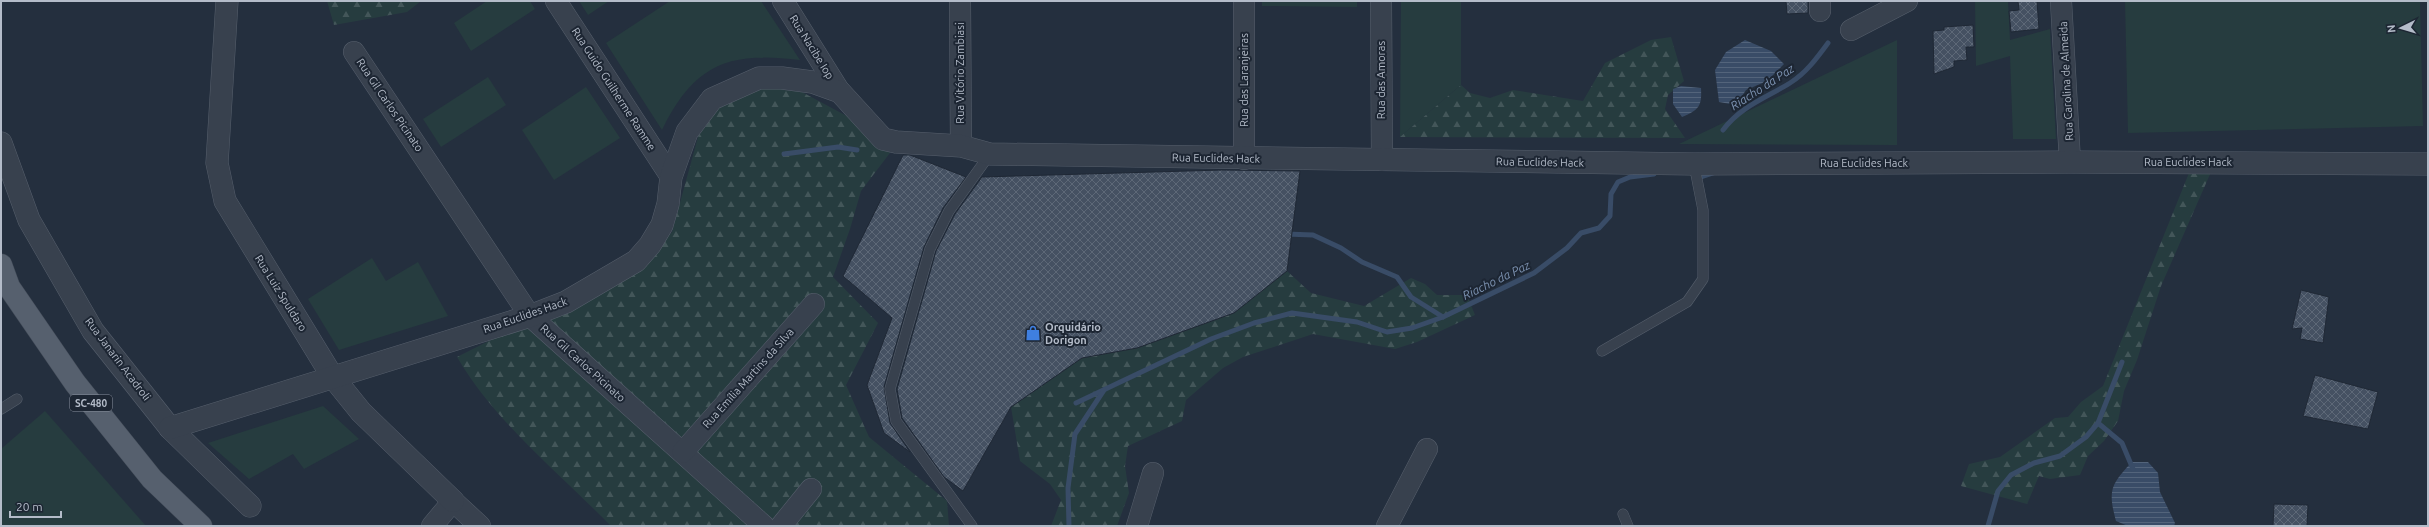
<svg xmlns="http://www.w3.org/2000/svg" width="2429" height="527" font-family="Ubuntu,sans-serif">
	<style>
		.grass { fill: #263c3f }
		.forest { fill: url(#forest-firs) }
		.water { fill: url(#water-rules) }
		.lines { fill: none; stroke-linecap: round; stroke-linejoin: round }
		.stream { stroke: #394c67; stroke-width: 5 }
		.building { fill: url(#building-cross-hatch); stroke: #1f2835 }
		.service-casing { stroke: #565f6c; stroke-width: 11 }
		.minor-casing { stroke: #565f6c; stroke-width: 22 }
		.tertiary-casing { stroke: #565f6c; stroke-width: 23 }
		.primary-casing { stroke: #414a57; stroke-width: 23 }
		.service { stroke: #38414e; stroke-width: 10 }
		.minor { stroke: #38414e; stroke-width: 21 }
		.tertiary { stroke: #38414e; stroke-width: 22 }
		.primary { stroke: #56606e; stroke-width: 22 }
		.labels { text-anchor: middle; dominant-baseline: central; stroke-width: 4; stroke-linejoin: round; paint-order: stroke }
		.shield { fill: #1d2633; stroke: #878f9c; stroke-width: 1 }
		.shield-label { font-size: 10px; font-weight: bold; fill: #b4bcc9 }
		.street-label { font-size: 11px; fill: #b4bcc9; stroke: #1d2633 }
		.poi-label { font-size: 11px; font-weight: bold; fill: #b4bcc9; stroke: #1d2633; text-anchor: start }
		.water-label { font-size: 12px; font-style: italic; fill: #7c92b1; stroke: #1d2633 }
	</style>
	<defs>
		<pattern id="forest-firs" width="22" height="20" patternUnits="userSpaceOnUse"><rect width="22" height="20" fill="#263c3f"/><path d="M5 1l3.5 6h-7zM16 11l3.5 6h-7z" fill="#435659"/></pattern>
		<pattern id="water-rules" width="6" height="5" patternUnits="userSpaceOnUse"><rect width="6" height="5" fill="#394c67"/><path d="M0 2.5h6" fill="none" stroke="#53647b"/></pattern>
		<pattern id="building-cross-hatch" width="8" height="8" patternUnits="userSpaceOnUse"><rect width="8" height="8" fill="#455162"/><path d="M0 0l8 8M0 8l8-8" fill="none" stroke="#5d6877"/></pattern>
	</defs>
	<rect width="100%" height="100%" fill="#242f3e"/>
	<!-- grass -->
	<g class="grass">
		<path d="M487,1H530L535,9L471,51L454,23Z"/>
		<path d="M579,1H609L588,15Z"/>
		<path d="M670,1H761L800,60C729,51 694,64 662,130L606,43Z"/>
		<path d="M1262,1H1357V7L1262,6Z"/>
		<path d="M1401,1H1461V85L1400,137Z"/>
		<path d="M1975,1H2008L2010,40L2050,29L2056,139H2013L2010,56L1976,66Z"/>
		<path d="M2125,1H2420L2423,126L2128,133Z"/>
		<path d="M1897,40V145L1679,144Z"/>
		<path d="M488,77L506,105L441,147L423,119Z"/>
		<path d="M586,87L620,138L554,180L522,130Z"/>
		<path d="M372,258L386,281L418,262L448,316L339,350L308,299Z"/>
		<path d="M323,406L359,439L304,469L293,454L249,479L208,443Z"/>
		<path d="M45,411L146,526H1V449Z"/>
	</g>
	<!-- forest -->
	<g class="forest">
		<path d="M327,1H421L407,12L334,25Z"/>
		<path d="M1671,37L1684,81L1668,95L1665,109L1685,138L1400,137L1461,85L1470,93L1490,98L1513,90L1583,101L1605,63L1651,40Z"/>
		<path d="M787,84L871,129L896,145L861,191L850,229L833,277L878,323L846,385L869,437L947,501L949,526H611C558,472 495,422 457,357L640,265L672,232L698,137L716,105L754,85Z"/>
		<path d="M2211,172L2161,286L2137,360L2124,391L2118,421L2104,441L2088,456L2080,475L2050,479L2039,476L2027,504L1961,486L1969,464L2000,457L2055,418L2068,417L2081,402L2103,386L2189,173Z"/>
		<path d="M1287,271L1311,293L1364,306L1411,278L1425,284L1437,295H1467L1475,315L1417,342L1395,349L1313,334L1243,357L1223,368L1186,400L1182,421L1128,446L1125,466L1129,493L1117,526H1051L1061,500L1050,484L1020,461L1011,407L1082,358L1137,348L1234,313Z"/>
	</g>
	<!-- water -->
	<g class="water">
		<path d="M1745,40L1771,51L1784,64L1767,81L1746,90L1736,105L1719,102L1715,70L1726,52Z"/>
		<path d="M1681,86L1701,88C1702,106 1699,110 1682,117L1673,104V89Z"/>
		<path d="M2132,462H2148L2158,473L2160,492L2175,523L2174,526H2128L2116,521C2108,491 2110,485 2132,462Z"/>
	</g>
	<g class="lines">
		<!-- stream -->
		<g class="stream">
			<path d="M1723,130C1741,106 1766,98 1790,83C1806,73 1817,58 1828,43"/>
			<path d="M784,154L838,147L857,150"/>
			<path d="M1701,177L1713,173"/>
			<path d="M1286,234L1313,235L1341,248L1362,262L1397,277L1411,297L1443,317"/>
			<path d="M1076,403L1211,339L1254,323L1292,313L1357,322L1387,332L1412,328L1443,317L1534,273L1567,248L1581,233L1599,228L1610,216L1611,194L1618,182L1630,177L1654,174"/>
			<path d="M2098,423L2122,443L2133,469"/>
			<path d="M1069,526L1068,488L1075,434L1104,390"/>
			<path d="M1988,526L1998,491L2011,475L2034,463L2060,456L2086,437L2098,423L2122,362"/>
		</g>
	</g>
	<!-- building -->
	<g class="building">
		<path d="M1786,1H1808V13L1787,14Z"/>
		<path d="M2018,1H2037L2039,29L2011,32L2009,11L2019,10Z"/>
		<path d="M1973,25L1974,47H1966L1967,60L1954,61V67L1934,74L1933,31L1944,30V27Z"/>
		<path d="M903,155H910L966,177L943,208L924,247L884,387L890,423L910,452L884,433L867,385L892,318L843,276Z"/>
		<path d="M1222,170L1300,171L1287,271L1234,313L1137,348L1082,358L1011,407L963,491L944,477L902,418L897,389L936,251L955,214L982,177Z"/>
		<path d="M2301,290L2329,297L2323,343L2300,339L2302,328L2292,329Z"/>
		<path d="M2315,375L2378,392L2368,429L2303,416Z"/>
		<path d="M2274,504L2308,505L2307,526H2273Z"/>
	</g>
	<g class="lines">
		<!-- service casing -->
		<g class="service-casing">
			<g id="service">
				<path d="M1602,351L1687,302L1703,279V210L1694,164"/>
				<path d="M1,409L17,399"/>
				<path d="M1623,514L1628,526"/>
				<path d="M972,526L896,421L890,389L930,249L949,211L990,154"/>
			</g>
		</g>
		<!-- minor casing -->
		<g class="minor-casing">
			<g id="minor">
				<path d="M556,1L671,177"/>
				<path d="M783,1L840,92"/>
				<path d="M960,1L961,146"/>
				<path d="M1244,1V159"/>
				<path d="M1381,1L1382,160"/>
				<path d="M2061,1L2070,162"/>
				<path d="M1820,11V1"/>
				<path d="M1851,30L1907,1"/>
				<path d="M354,52L530,316L764,526"/>
				<path d="M683,452L814,304"/>
				<path d="M432,526L453,501L480,526"/>
				<path d="M781,526L811,489"/>
				<path d="M1137,526L1153,473"/>
				<path d="M1387,526L1427,449"/>
			</g>
		</g>
		<!-- tertiary casing -->
		<g class="tertiary-casing">
			<g id="tertiary">
				<path d="M227,1L217,163L225,201L332,376L361,412L453,501"/>
				<path d="M1,143L29,220L93,331L170,428L250,506"/>
				<path d="M170,428L530,316L566,302L636,261L650,245L662,225L668,204L671,177L687,132L712,99L759,78H782L812,82L840,92L883,139L896,142L961,146L990,154L1694,164L2070,162L2428,164"/>
			</g>
		</g>
		<!-- primary casing -->
		<g class="primary-casing">
			<path id="primary" d="M1,265L9,287L75,383L152,479L201,526"/>
		</g>
		<!-- service -->
		<use href="#service" class="service"/>
		<!-- minor -->
		<use href="#minor" class="minor"/>
		<!-- tertiary -->
		<use href="#tertiary" class="tertiary"/>
		<!-- primary -->
		<use href="#primary" class="primary"/>
	</g>
	<!-- icons -->
	<defs>
		<g id="shop-bare" transform="scale(1.2)"><path d="M-5-2.5h2.3a2.7 3.5 0 0 1 5.4 0H5L5.5 6h-11ZM-1.5-2.5h3a1.5 2.3 0 0 0-3 0Z" fill="#3f7fe0" stroke="#1d2633" stroke-width="2.5" paint-order="stroke"/></g>
	</defs>
	<g fill-rule="evenodd">
		<use href="#shop-bare" x="1033" y="333"/>
	</g>
	<g class="labels">
		<!-- shield labels -->
		<rect class="shield" x="70" y="395" width="42" height="16" rx="3"/>
		<g class="shield-label">
			<text x="91" y="403">SC-480</text>
		</g>
		<!-- street labels -->
		<g class="street-label">
			<text transform="translate(812 47) rotate(58)">Rua Nacibe Iop</text>
			<text transform="translate(960 73) rotate(-90)">Rua Vitório Zambiasi</text>
			<text transform="translate(1244 80) rotate(-90)">Rua das Laranjeiras</text>
			<text transform="translate(1381 80) rotate(-90)">Rua das Amoras</text>
			<text transform="translate(2066 81) rotate(-93)">Rua Carolina de Almeida</text>
			<text transform="translate(614 89) rotate(57)">Rua Guido Guilherme Ramme</text>
			<text transform="translate(390 105) rotate(56)">Rua Gil Carlos Picinato</text>
			<text transform="translate(1216 158) rotate(1)">Rua Euclides Hack</text>
			<text transform="translate(1540 162) rotate(1)">Rua Euclides Hack</text>
			<text x="2188" y="162">Rua Euclides Hack</text>
			<text x="1864" y="163">Rua Euclides Hack</text>
			<text transform="translate(281 293) rotate(58)">Rua Luiz Spuldaro</text>
			<text transform="translate(525 315) rotate(-19)">Rua Euclides Hack</text>
			<text transform="translate(118 359) rotate(53)">Rua Janarin Acadroli</text>
			<text transform="translate(583 363) rotate(42)">Rua Gil Carlos Picinato</text>
			<text transform="translate(748 378) rotate(-48)">Rua Emília Martins da Silva</text>
		</g>
		<!-- poi labels -->
		<g class="poi-label">
			<text x="1045" y="327">Orquidário<tspan x="1045" dy="13">Dorigon</tspan></text>
		</g>
		<!-- water labels -->
		<g class="water-label">
			<text transform="translate(1762 87) rotate(-33)">Riacho da Paz</text>
			<text transform="translate(1496 280) rotate(-26)">Riacho da Paz</text>
		</g>
	</g>
	<!-- border -->
	<rect width="2429" height="527" fill="none" stroke="#b4bcc9" stroke-width="4"/>
	<!-- north arrow -->
	<g transform="translate(2401 28) rotate(265)" stroke="#1d2633" stroke-width="3" paint-order="stroke">
	<path d="M0-3L7 15L0 10L-7 15Z" fill="#b4bcc9"/>
	<text y="-6" font-size="11" font-weight="bold" text-anchor="middle" fill="#b4bcc9">N</text>
	</g>
	<!-- scale -->
	<path d="M10 511v6h51v-6" fill="none" stroke="#b4bcc9" stroke-width="2"/>
	<text x="16" y="511" font-size="12" fill="#b4bcc9" stroke="#1d2633" stroke-width="3" paint-order="stroke">20 m</text>
</svg>
